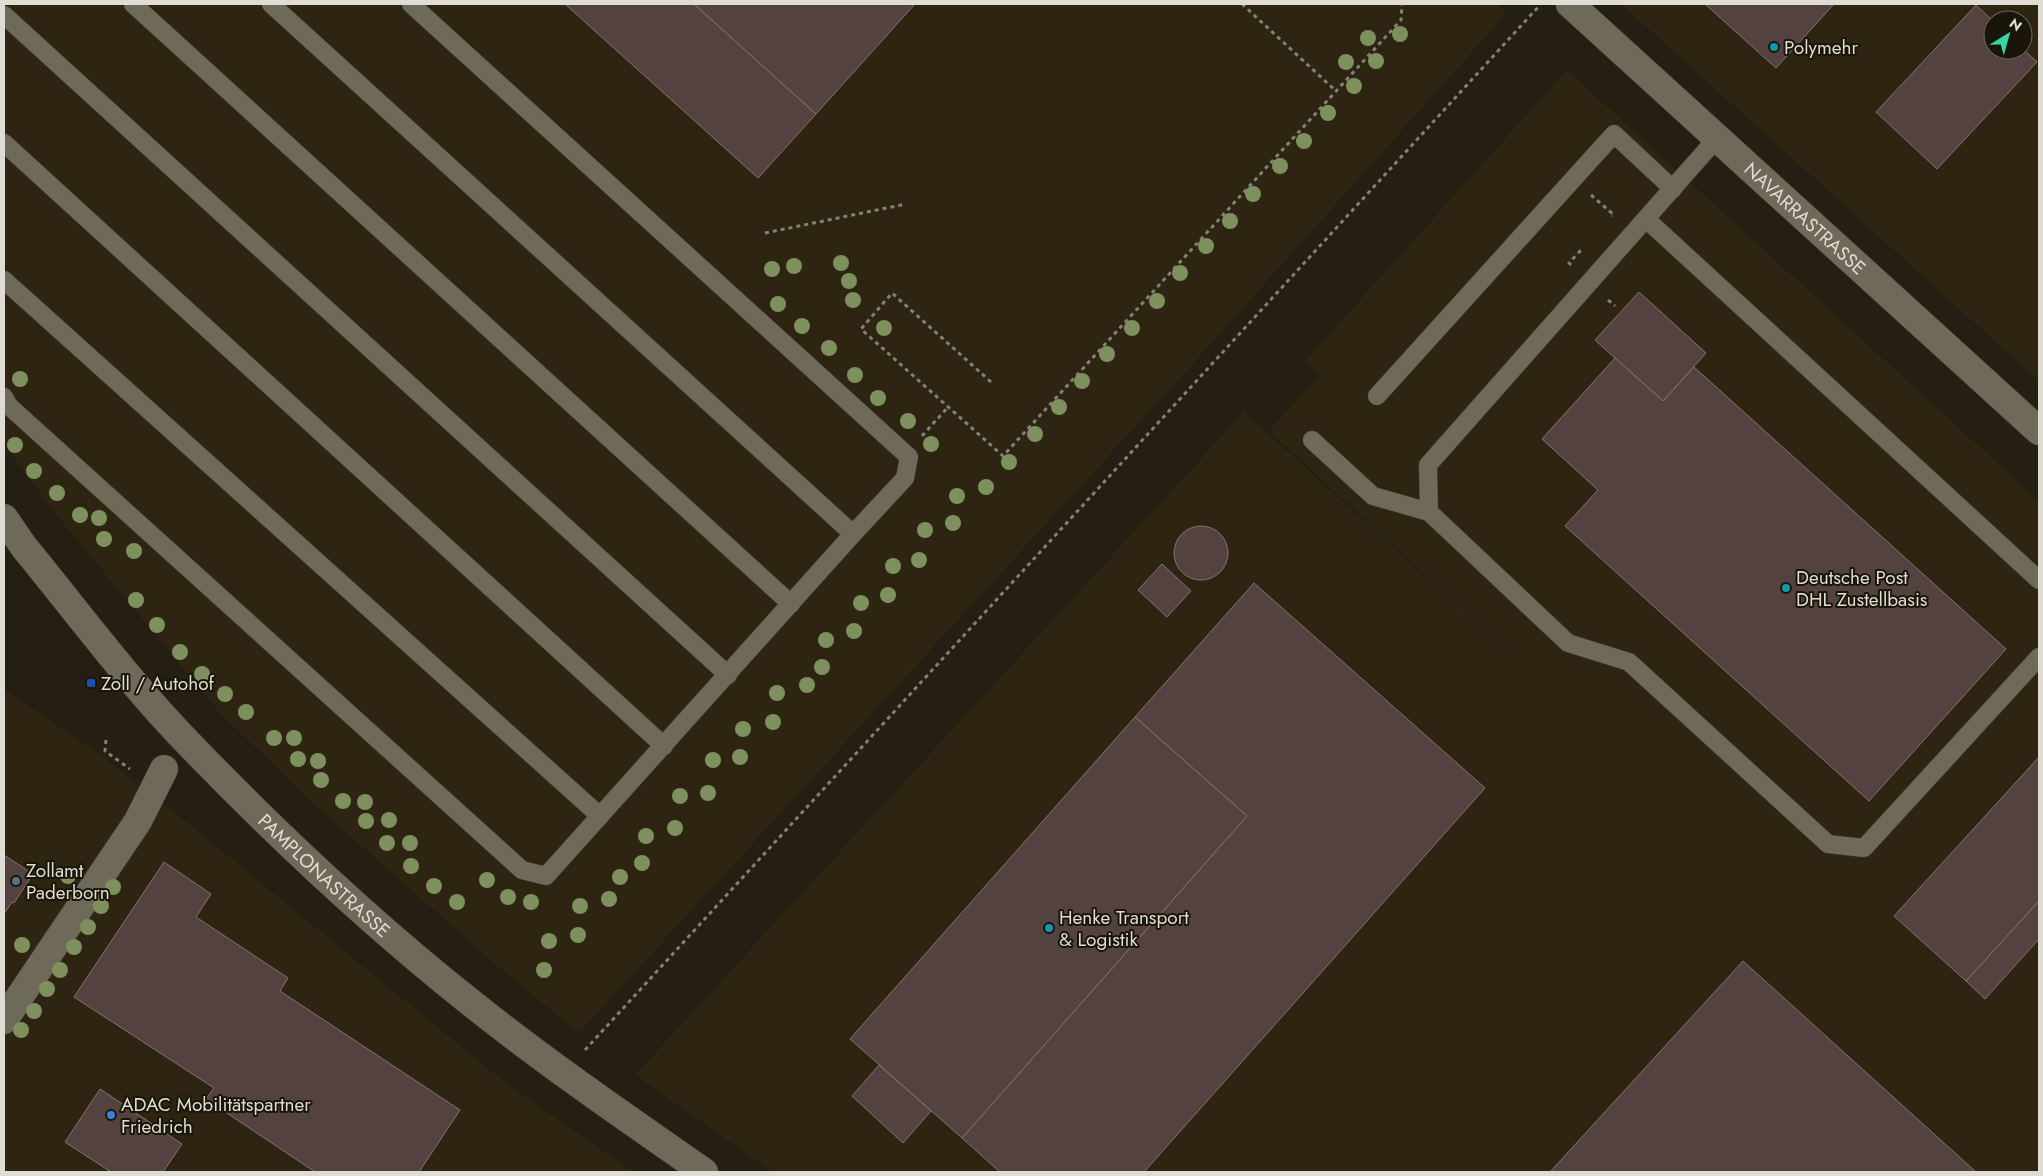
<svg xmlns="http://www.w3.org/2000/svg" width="2043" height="1176" font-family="Jost,sans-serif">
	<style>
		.built { fill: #2d2512; fill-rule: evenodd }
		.building { fill: #53423f; stroke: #84726e }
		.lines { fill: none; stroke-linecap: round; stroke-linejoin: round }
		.service-casing { stroke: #3f3b33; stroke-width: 19 }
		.minor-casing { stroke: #3f3b33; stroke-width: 29 }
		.path { stroke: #848075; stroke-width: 3; stroke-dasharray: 4 4; stroke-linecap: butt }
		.service { stroke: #6f695a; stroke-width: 18 }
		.minor { stroke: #6f695a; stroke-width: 28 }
		.tree { fill: #7f905f }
		.culture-dot { fill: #0f9aa8; stroke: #1a1509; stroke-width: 2 }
		.transit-dot { fill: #1a4fb4; stroke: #1a1509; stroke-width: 2 }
		.service-dot { fill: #5c6f8a; stroke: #1a1509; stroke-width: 2 }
		.shop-dot { fill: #3f7fe0; stroke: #1a1509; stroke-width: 2 }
		.labels { text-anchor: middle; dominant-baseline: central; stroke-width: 4; stroke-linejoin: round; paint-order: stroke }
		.poi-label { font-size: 19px; fill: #dfdcd3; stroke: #1a1509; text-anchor: start }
		.street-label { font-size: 19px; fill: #dfdcd3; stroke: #1a1509 }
	</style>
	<rect width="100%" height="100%" fill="#241f12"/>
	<!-- built -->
	<g class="built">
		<path d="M4,4H1497L1507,13L1191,366L579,1033L501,969L317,807L221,714L59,518L4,445Z"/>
		<path d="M1621,4H2039V381ZM1993,20H2023V50H1993Z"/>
		<path d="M1567,70L2039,501V1172H773L635,1075L1244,412L1535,676L1269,431L1320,375L1305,361Z"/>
		<path d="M4,689L102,756L189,824L507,1084L634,1172H4Z"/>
	</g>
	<!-- building -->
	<g class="building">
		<path d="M565,4H694L816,114L758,178Z"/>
		<path d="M694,4H915L816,114Z"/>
		<path d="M1705,4H1834L1776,68Z"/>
		<path d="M1976,5L1993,21V50L2023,49L2037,62L1937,169L1876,112Z"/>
		<path d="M1639,292L1706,353L1663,401L1595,340Z"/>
		<path d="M1615,358L1663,401L1694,367L2006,649L1869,801L1565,526L1598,490L1542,439Z"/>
		<circle cx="1201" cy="553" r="27"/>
		<path d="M1162,564L1191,591L1167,617L1138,590Z"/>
		<path d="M1254,583L1485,788L1144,1172H1000L962,1138L1247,816L1135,717Z"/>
		<path d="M1135,717L1247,816L962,1138L850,1039Z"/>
		<path d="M2039,757V901L1966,981L1894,916Z"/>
		<path d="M4,855L33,874L14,903L12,902L4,914Z"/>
		<path d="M164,862L211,894L196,917L288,978L280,991L460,1110L419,1172H315L206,1099L214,1088L74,997Z"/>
		<path d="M2039,901V939L1985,999L1966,981Z"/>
		<path d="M1743,961L1976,1172H1550Z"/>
		<path d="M879,1065L931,1111L903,1143L852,1096Z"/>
		<path d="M100,1089L182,1144L163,1172H111L65,1142Z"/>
	</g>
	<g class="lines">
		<!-- service casing -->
		<g class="service-casing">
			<g id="service">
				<path d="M133,4L791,604"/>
				<path d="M271,4L853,534"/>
				<path d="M4,15L728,675"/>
				<path d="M1718,137L1428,465L1429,512L1568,643L1629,662L1828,844L1864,848L2039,657"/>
				<path d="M4,143L664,746"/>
				<path d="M1646,219L2039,580"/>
				<path d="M4,280L600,816"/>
				<path d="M1377,396L1614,134L1673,189"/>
				<path d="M4,397L9,406L522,870L546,876L853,534L905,478L909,457L411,4"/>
				<path d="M1312,440L1373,496L1429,512"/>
			</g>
		</g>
		<!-- minor casing -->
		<g class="minor-casing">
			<g id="minor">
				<path id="s1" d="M1570,4L2039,431"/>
				<path id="s2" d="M4,518L24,547C79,614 131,685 192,747C279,837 372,924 470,1002C545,1062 625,1117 704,1172"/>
				<path d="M4,1020L138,821L164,769"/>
			</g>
		</g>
		<!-- path -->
		<g class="path">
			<path d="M1242,4L1336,91"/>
			<path d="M1591,195L1614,215L1612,216"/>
			<path d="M765,233L906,204"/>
			<path d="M1571,265L1569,263L1581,250"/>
			<path d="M1608,300L1615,306"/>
			<path d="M991,382L892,293L861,329L1003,456L1401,20L1402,4"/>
			<path d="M922,436L948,407"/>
			<path d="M106,740L105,751L130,769"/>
			<path d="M585,1050L1540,5"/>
		</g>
		<!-- service -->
		<use href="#service" class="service"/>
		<!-- minor -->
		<use href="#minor" class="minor"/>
	</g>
	<!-- trees -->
	<g class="tree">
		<circle cx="1400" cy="34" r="8"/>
		<circle cx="1368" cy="38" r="8"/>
		<circle cx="1376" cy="61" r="8"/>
		<circle cx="1346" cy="62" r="8"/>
		<circle cx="1354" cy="86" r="8"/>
		<circle cx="1328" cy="113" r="8"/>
		<circle cx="1304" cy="141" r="8"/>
		<circle cx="1280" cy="166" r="8"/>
		<circle cx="1253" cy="194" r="8"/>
		<circle cx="1230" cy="221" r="8"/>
		<circle cx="1206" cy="246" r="8"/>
		<circle cx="841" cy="263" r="8"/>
		<circle cx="794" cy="266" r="8"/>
		<circle cx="772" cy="269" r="8"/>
		<circle cx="1180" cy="273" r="8"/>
		<circle cx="849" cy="281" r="8"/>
		<circle cx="853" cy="300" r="8"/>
		<circle cx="1157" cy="301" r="8"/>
		<circle cx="778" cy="304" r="8"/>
		<circle cx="802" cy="326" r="8"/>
		<circle cx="884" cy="328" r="8"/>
		<circle cx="1132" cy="328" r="8"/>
		<circle cx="829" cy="348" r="8"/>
		<circle cx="1107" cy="354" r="8"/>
		<circle cx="855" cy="375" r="8"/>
		<circle cx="20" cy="379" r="8"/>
		<circle cx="1082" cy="381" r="8"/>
		<circle cx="878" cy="398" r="8"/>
		<circle cx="1059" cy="407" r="8"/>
		<circle cx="908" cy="421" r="8"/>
		<circle cx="1035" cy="434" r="8"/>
		<circle cx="931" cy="444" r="8"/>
		<circle cx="15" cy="445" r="8"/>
		<circle cx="1009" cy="462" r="8"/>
		<circle cx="34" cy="471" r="8"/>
		<circle cx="986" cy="487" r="8"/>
		<circle cx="57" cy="493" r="8"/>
		<circle cx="957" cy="496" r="8"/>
		<circle cx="80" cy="515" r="8"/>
		<circle cx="99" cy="518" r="8"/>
		<circle cx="953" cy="523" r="8"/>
		<circle cx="925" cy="530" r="8"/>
		<circle cx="104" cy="539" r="8"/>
		<circle cx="134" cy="551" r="8"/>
		<circle cx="919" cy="560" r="8"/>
		<circle cx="893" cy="566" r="8"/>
		<circle cx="888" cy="595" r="8"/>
		<circle cx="136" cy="600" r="8"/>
		<circle cx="861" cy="603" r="8"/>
		<circle cx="157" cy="625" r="8"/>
		<circle cx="854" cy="631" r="8"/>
		<circle cx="826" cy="640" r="8"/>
		<circle cx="180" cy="652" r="8"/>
		<circle cx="822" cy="667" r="8"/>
		<circle cx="202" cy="674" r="8"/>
		<circle cx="807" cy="685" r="8"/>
		<circle cx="777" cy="693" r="8"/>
		<circle cx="225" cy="694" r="8"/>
		<circle cx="246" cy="712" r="8"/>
		<circle cx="773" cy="722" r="8"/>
		<circle cx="743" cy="729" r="8"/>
		<circle cx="274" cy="738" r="8"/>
		<circle cx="294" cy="738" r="8"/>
		<circle cx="740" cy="757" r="8"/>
		<circle cx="298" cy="759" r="8"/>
		<circle cx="713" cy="760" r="8"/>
		<circle cx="318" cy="761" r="8"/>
		<circle cx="321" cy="780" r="8"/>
		<circle cx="708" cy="793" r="8"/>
		<circle cx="680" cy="796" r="8"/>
		<circle cx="343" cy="801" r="8"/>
		<circle cx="365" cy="802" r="8"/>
		<circle cx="389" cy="820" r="8"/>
		<circle cx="366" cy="821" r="8"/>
		<circle cx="675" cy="828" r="8"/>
		<circle cx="646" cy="836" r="8"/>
		<circle cx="387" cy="843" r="8"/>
		<circle cx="410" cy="843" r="8"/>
		<circle cx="642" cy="863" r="8"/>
		<circle cx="411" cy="866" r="8"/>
		<circle cx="68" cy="876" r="8"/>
		<circle cx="620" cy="877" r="8"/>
		<circle cx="487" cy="880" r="8"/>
		<circle cx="434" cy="886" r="8"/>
		<circle cx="113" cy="887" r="8"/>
		<circle cx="508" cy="897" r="8"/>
		<circle cx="609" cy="899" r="8"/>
		<circle cx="457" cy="902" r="8"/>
		<circle cx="531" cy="902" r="8"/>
		<circle cx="101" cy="906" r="8"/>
		<circle cx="580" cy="906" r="8"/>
		<circle cx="88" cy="927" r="8"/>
		<circle cx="578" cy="935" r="8"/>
		<circle cx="549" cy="941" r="8"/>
		<circle cx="22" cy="945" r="8"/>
		<circle cx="74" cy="947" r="8"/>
		<circle cx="60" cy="970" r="8"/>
		<circle cx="544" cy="970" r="8"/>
		<circle cx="47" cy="989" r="8"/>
		<circle cx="34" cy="1011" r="8"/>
		<circle cx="21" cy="1030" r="8"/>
	</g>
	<!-- markers -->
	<g class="culture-dot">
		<circle cx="1774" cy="47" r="5"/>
		<circle cx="1786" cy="588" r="5"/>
		<circle cx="1049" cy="928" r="5"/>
	</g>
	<rect class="transit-dot" x="86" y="678" width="10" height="10" rx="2.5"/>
	<circle class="service-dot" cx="16" cy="881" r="5"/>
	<circle class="shop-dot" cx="111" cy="1115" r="5"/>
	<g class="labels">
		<!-- poi labels -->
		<g class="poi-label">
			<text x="1784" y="47">Polymehr</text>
			<text x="1796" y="577">Deutsche Post<tspan x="1796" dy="22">DHL Zustellbasis</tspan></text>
			<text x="101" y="683">Zoll / Autohof</text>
			<text x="26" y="870">Zollamt<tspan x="26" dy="22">Paderborn</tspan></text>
			<text x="1059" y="917">Henke Transport<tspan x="1059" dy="22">&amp; Logistik</tspan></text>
			<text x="121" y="1104">ADAC Mobilitätspartner<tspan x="121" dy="22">Friedrich</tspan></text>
		</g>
		<!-- street labels -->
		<g class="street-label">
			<text stroke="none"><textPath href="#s1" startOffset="318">NAVARRASTRASSE</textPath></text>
			<text stroke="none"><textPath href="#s2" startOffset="481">PAMPLONASTRASSE</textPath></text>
		</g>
	</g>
	<!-- border -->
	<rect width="2043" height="1176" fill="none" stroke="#dfdcd3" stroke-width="10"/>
	<!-- north arrow -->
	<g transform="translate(2008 35) rotate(37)"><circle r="24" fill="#1a1509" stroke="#69655a"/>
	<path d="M0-4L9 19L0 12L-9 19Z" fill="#38d4a6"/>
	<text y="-8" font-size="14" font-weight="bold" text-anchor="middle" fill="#dfdcd3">N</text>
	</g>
</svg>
